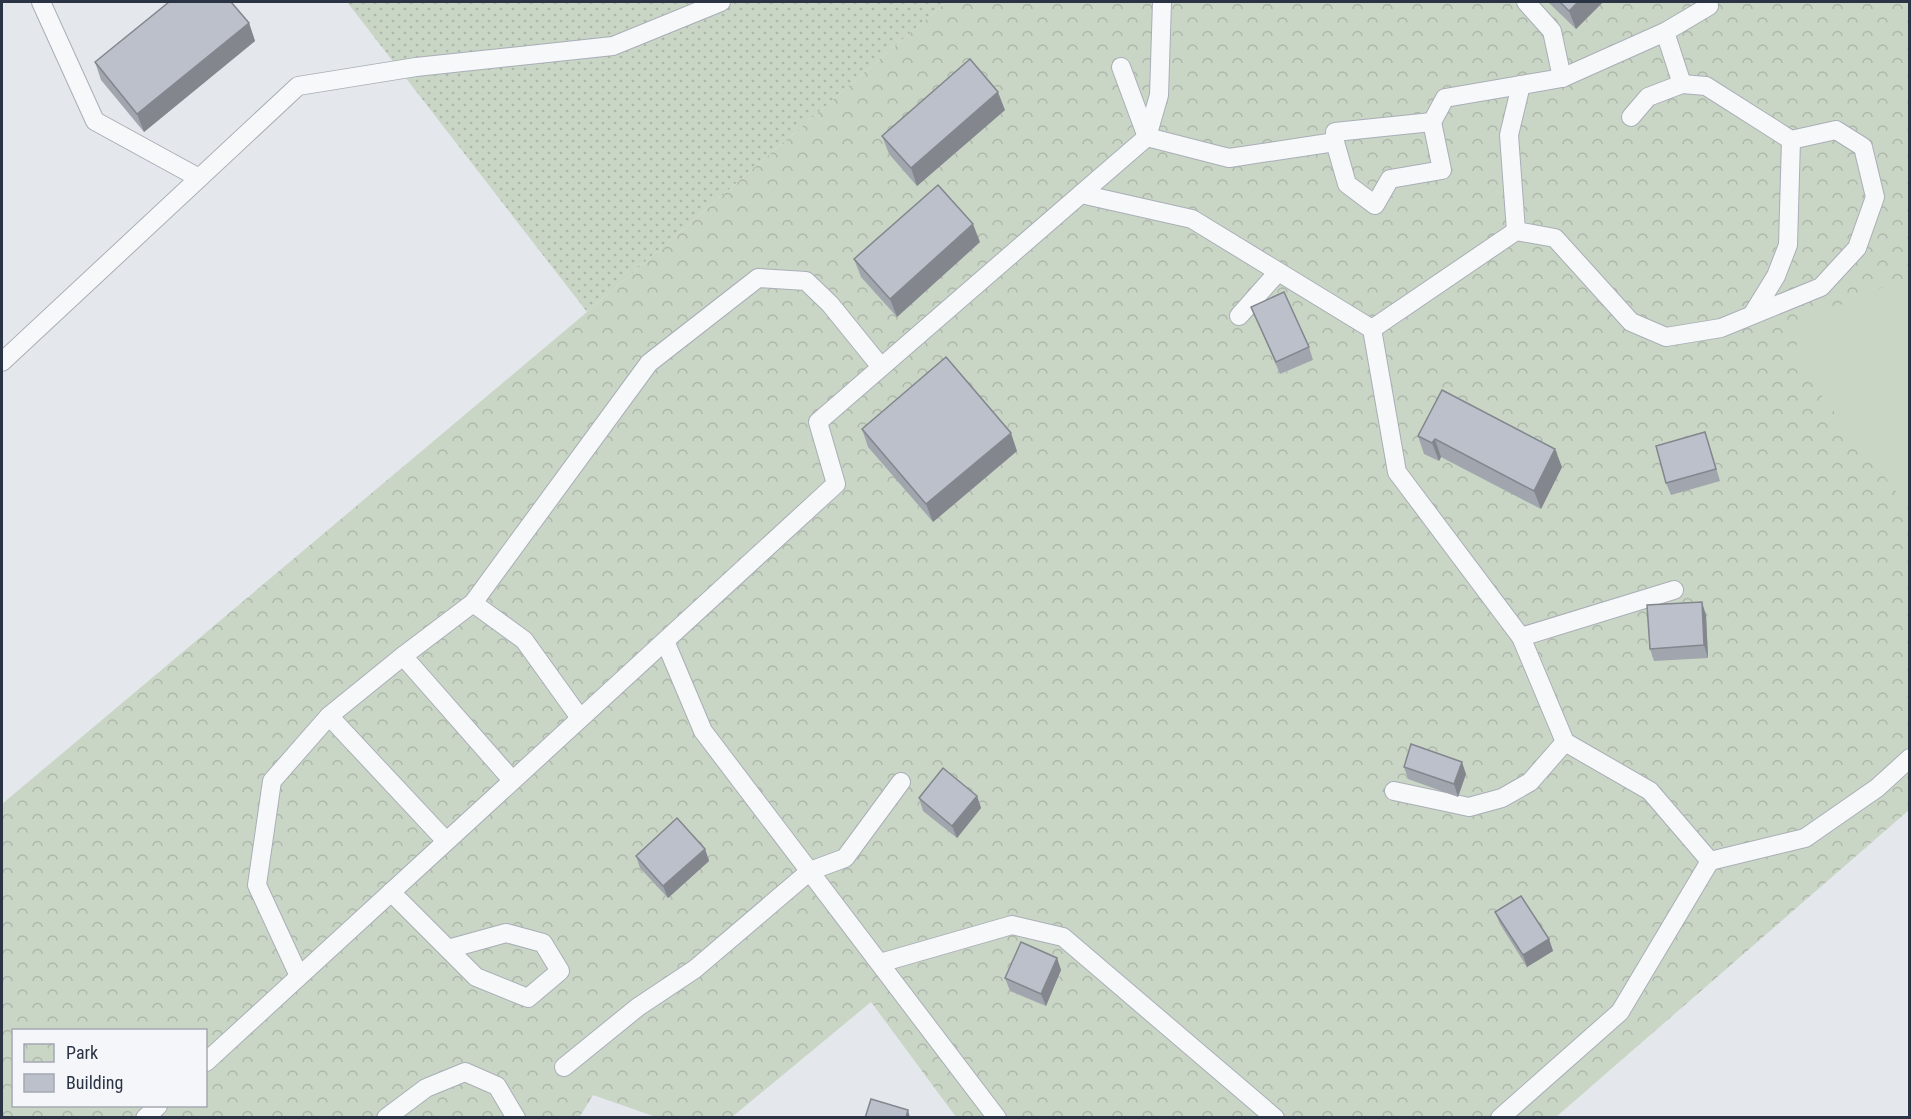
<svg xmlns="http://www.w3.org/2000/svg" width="1911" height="1119" font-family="'Roboto Condensed',sans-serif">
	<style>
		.grass { fill: url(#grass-dots) }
		.park { fill: url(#park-crowns); fill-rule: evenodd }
		.pitch { fill: #c9d6c5 }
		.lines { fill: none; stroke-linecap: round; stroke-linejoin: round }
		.service-casing { stroke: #a9aeb7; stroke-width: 20 }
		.service { stroke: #f7f8fa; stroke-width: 18 }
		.wall { fill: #a1a5ae }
		.shaded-wall { fill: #83868d }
		.building { fill: #bbc0ca; stroke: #83868d; stroke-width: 1.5 }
	</style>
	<defs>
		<pattern id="grass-dots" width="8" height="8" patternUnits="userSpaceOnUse" patternTransform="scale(1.5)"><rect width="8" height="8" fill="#c9d6c5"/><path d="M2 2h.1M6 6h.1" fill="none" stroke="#adb8ab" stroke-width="1.8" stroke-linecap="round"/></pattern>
		<pattern id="park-crowns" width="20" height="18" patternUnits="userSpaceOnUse" patternTransform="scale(1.5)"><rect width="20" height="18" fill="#c9d6c5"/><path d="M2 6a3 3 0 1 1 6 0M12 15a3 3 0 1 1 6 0" fill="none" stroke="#adb8ab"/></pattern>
	</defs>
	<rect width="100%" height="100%" fill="#e4e7ec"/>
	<!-- grass -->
	<path class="grass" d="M347,2H946L587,312Z"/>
	<!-- park -->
	<path class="park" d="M946,2H1909V810L1556,1117H956L871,1002L732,1117H656L593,1095L579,1118L2,1117V804L587,312ZM14,1030H206V1106H14Z"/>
	<!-- pitch -->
	<path class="pitch" d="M1909,276V508L1793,359L1803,321Z"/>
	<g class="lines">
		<!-- service casing -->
		<g class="service-casing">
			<g id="service">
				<path d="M41,2L95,121L199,178"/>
				<path d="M1526,2L1552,31L1562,78"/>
				<path d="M1665,32L1682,84"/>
				<path d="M1121,67L1147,137"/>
				<path d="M1631,117L1648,97L1682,84L1706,86L1791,140"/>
				<path d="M1432,122L1445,98L1562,78L1665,32L1709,6"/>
				<path d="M1147,137L1159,95L1162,2"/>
				<path d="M1081,194L1147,137L1229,158L1335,142V132L1432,122L1442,170L1390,179L1375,205L1347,184L1335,142"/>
				<path d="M1516,231L1555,238L1631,322L1666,337L1721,328L1821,287L1857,248L1875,197L1863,147L1836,130L1791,140L1788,245L1776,276L1752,315"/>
				<path d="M1239,316L1278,272"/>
				<path d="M1372,329L1516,231L1509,135L1521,85"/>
				<path d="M2,362L298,86L416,67L613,46L721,2"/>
				<path d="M473,603L649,363L758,278L806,281L830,304L881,367"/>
				<path d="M1521,637L1674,590"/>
				<path d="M665,641L703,731L997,1118"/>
				<path d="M403,656L512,780"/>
				<path d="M329,716L446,841"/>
				<path d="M1394,791L1469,807L1502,798L1530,782L1565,742"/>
				<path d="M1710,861L1805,838L1877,788L1910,758"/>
				<path d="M391,892L476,977L528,998L560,971L543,943L506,933L448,949"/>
				<path d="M880,963L1012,925L1063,937L1275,1118"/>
				<path d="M299,976L257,885L272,781L329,716L403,656L473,603L524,640L580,718"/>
				<path d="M206,1062L836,484L818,422L1081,194L1192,219L1372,329L1397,472L1521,637L1565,742L1650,791L1710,861L1620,1012L1500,1118"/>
				<path d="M564,1067L638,1007L695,969L810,871L845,858L901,782"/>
				<path d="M145,1118L158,1106"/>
				<path d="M386,1118L426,1088L465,1072L497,1086L516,1118"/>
			</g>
		</g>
		<!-- service -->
		<use href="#service" class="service"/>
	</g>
	<!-- wall -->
	<g class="wall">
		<path d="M1548,2H1603L1576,29Z"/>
		<path d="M249,23L255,41L144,132L101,80L95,62Z"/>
		<path d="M1005,110L917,186L889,154L882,136Z"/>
		<path d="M980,242L897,317L861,277L854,259Z"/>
		<path d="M1251,307L1309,347L1313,360L1280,374Z"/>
		<path d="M862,429L1017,451L933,522L868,447Z"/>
		<path d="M1418,436L1562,467L1541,509L1441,457L1439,461L1424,454Z"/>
		<path d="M1709,444L1720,481L1671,495L1666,483Z"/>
		<path d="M1706,615L1708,658L1654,661L1650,649Z"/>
		<path d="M1404,767L1466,774L1458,797L1408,779Z"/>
		<path d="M977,796L981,808L957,838L923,811L919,798Z"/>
		<path d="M705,849L709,861L668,898L640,868L636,856Z"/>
		<path d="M1495,912L1549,939L1553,951L1527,967L1500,924Z"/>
		<path d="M1057,958L1061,970L1046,1006L1010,991L1005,978Z"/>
	</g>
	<!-- shaded-wall -->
	<g class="shaded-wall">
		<path d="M1578,2H1603L1576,29L1569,11Z"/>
		<path d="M249,23L255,41L144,132L137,114Z"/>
		<path d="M998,92L1005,110L917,186L911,168Z"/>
		<path d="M973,224L980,242L897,317L890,299Z"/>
		<path d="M1011,433L1017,451L933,522L926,504Z"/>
		<path d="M1435,439L1441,457L1439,461L1432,443Z"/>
		<path d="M1555,449L1562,467L1541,509L1534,491Z"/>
		<path d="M1702,602L1706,615L1708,658L1704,645Z"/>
		<path d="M1462,762L1466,774L1458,797L1454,784Z"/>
		<path d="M977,796L981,808L957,838L952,826Z"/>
		<path d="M705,849L709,861L668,898L663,886Z"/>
		<path d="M1549,939L1553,951L1527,967L1523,955Z"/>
		<path d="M1057,958L1061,970L1046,1006L1041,994Z"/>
		<path d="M908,1110L910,1118H906Z"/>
	</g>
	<!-- building -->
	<g class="building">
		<path d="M169,2H231L249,23L137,114L95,62Z"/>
		<path d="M1560,2H1578L1569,11Z"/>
		<path d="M970,59L998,92L911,168L882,136Z"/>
		<path d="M938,185L973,224L890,299L854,259Z"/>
		<path d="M1284,292L1309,347L1276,362L1251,307Z"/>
		<path d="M946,357L1011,433L926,504L862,429Z"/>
		<path d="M1442,390L1555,449L1534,491L1435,439L1432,443L1418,436Z"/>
		<path d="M1705,432L1716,469L1666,483L1656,446Z"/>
		<path d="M1702,602L1704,645L1650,649L1647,605Z"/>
		<path d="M1411,744L1462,762L1454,784L1404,767Z"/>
		<path d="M943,768L977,796L952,826L919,798Z"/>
		<path d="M677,818L705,849L663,886L636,856Z"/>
		<path d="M1521,896L1549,939L1523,955L1495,912Z"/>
		<path d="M1021,942L1057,958L1041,994L1005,978Z"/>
		<path d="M871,1099L908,1110L906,1118H865Z"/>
	</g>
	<!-- border -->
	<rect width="1911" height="1119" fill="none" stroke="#2b3445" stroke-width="6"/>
	<!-- legend -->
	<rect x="12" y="1029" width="195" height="78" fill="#f4f6f9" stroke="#a4a8b1" stroke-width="1.5"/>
	<rect x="24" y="1044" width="30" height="18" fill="url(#park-crowns)" stroke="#a4a8b1" stroke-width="1.5"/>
	<text x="66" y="1059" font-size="18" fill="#2b3445">Park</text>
	<rect x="24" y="1074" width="30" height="18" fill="#bbc0ca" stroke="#a4a8b1" stroke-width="1.5"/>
	<text x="66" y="1089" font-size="18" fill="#2b3445">Building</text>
</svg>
